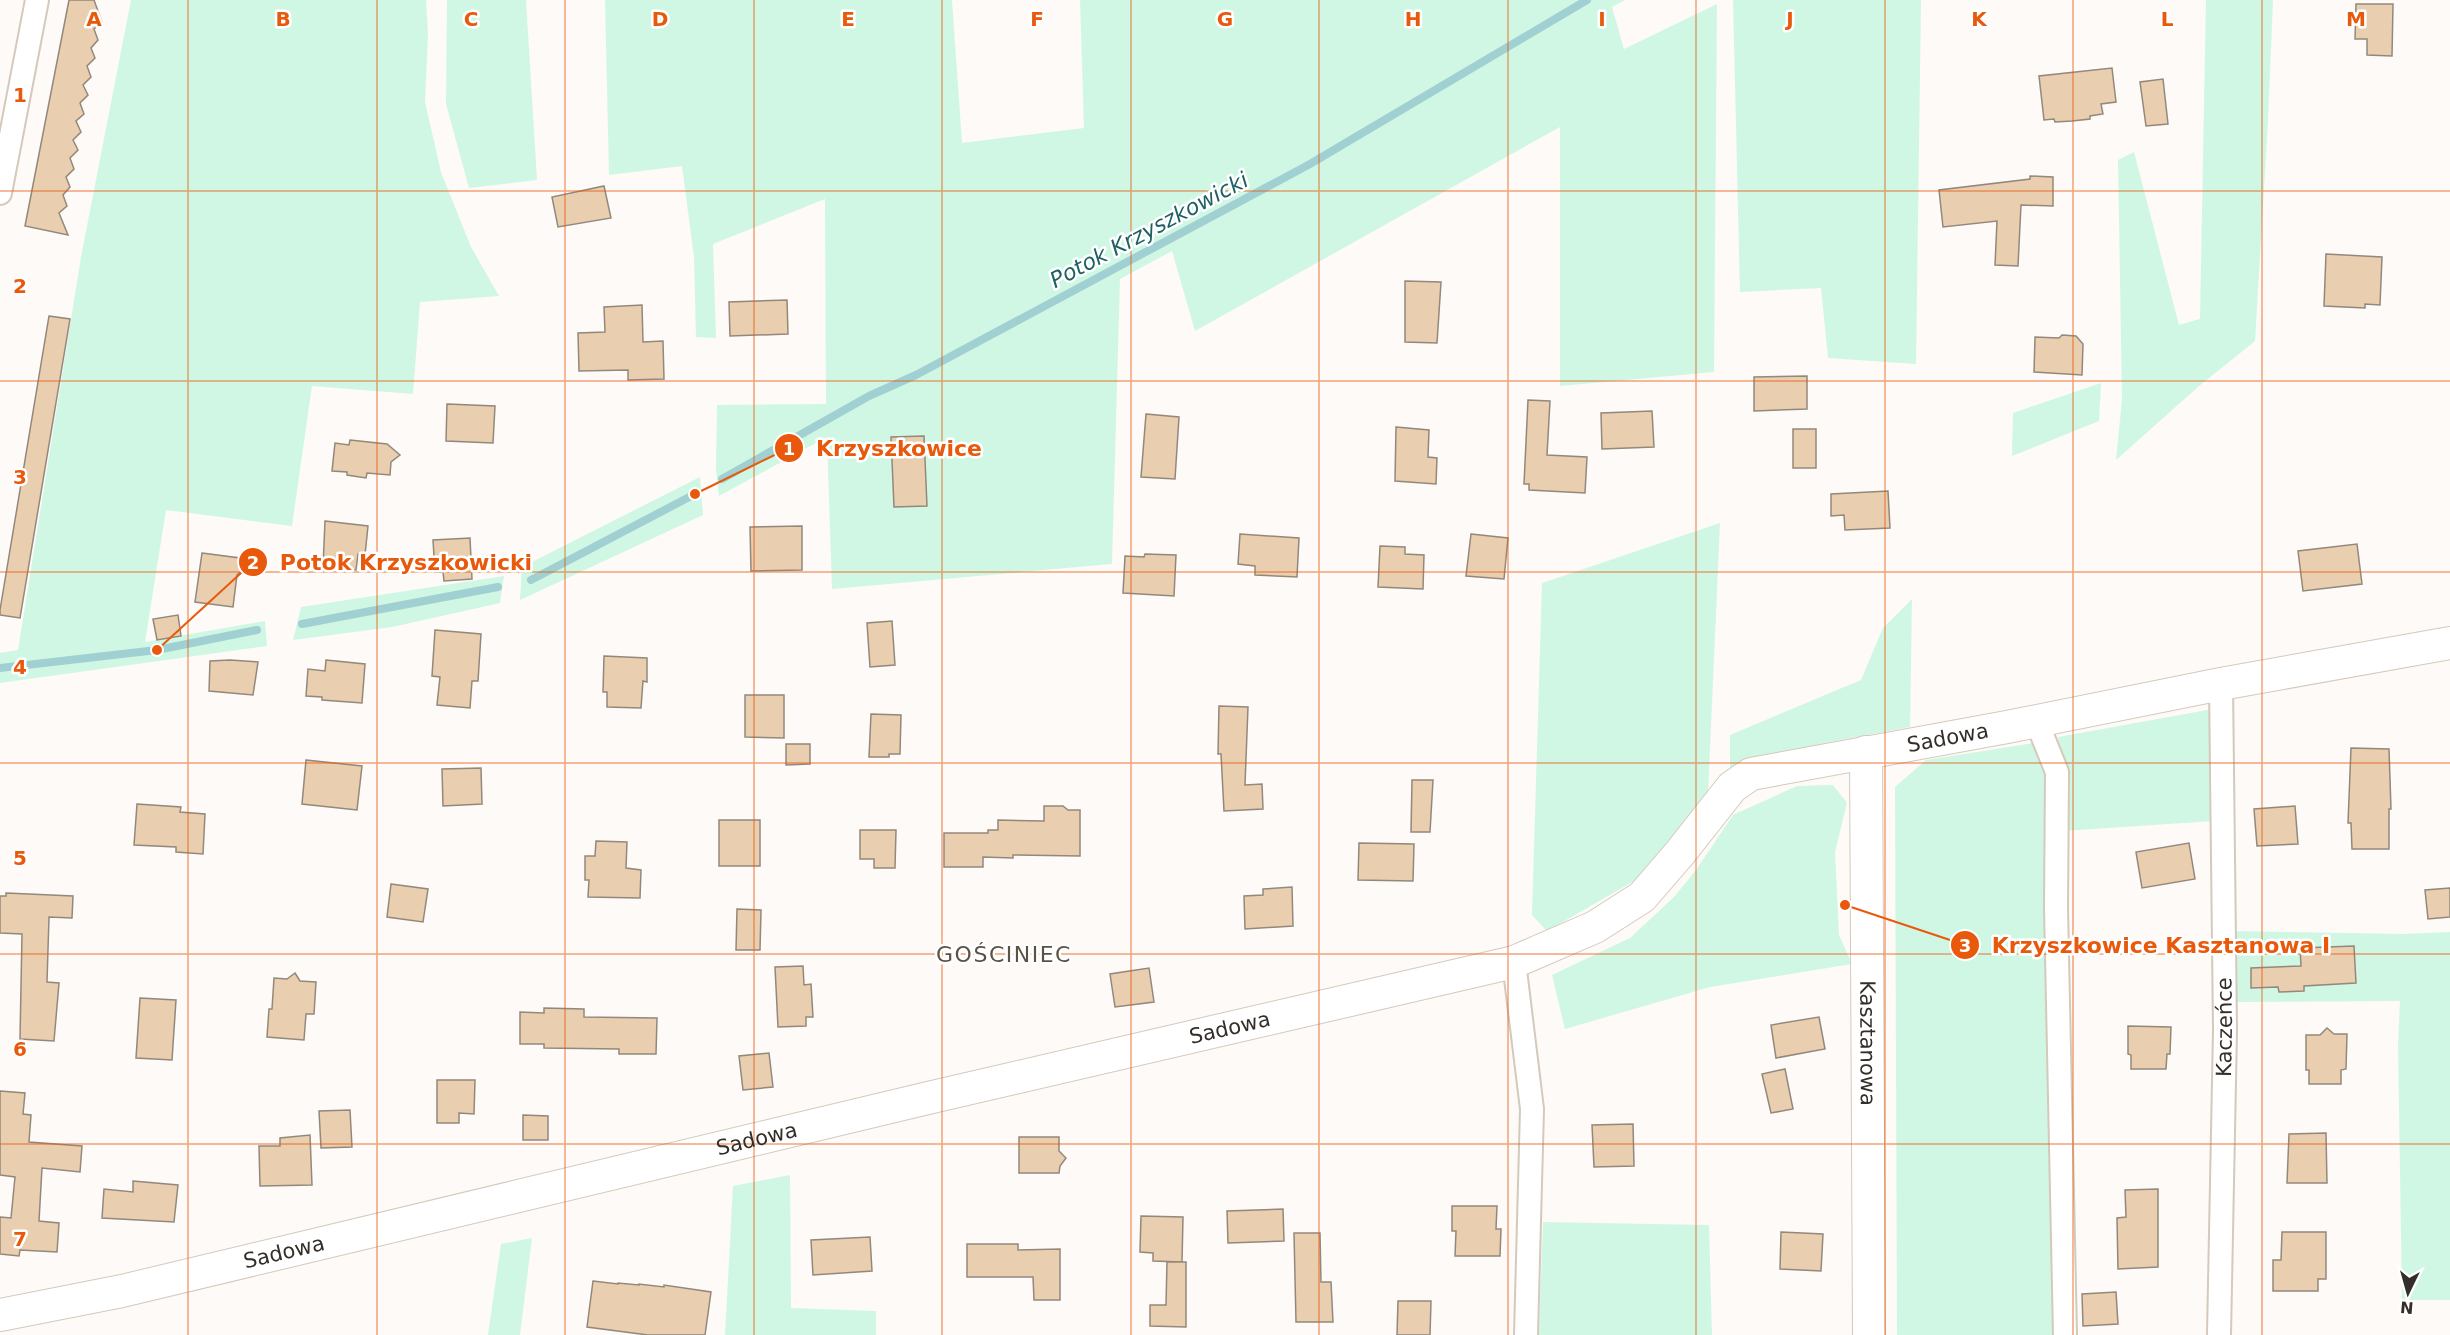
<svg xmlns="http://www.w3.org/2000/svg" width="2450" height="1335" font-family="'DejaVu Sans',sans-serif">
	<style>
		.green { fill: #d0f7e4 }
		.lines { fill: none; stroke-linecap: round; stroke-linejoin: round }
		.stream { stroke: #a0d0d1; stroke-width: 8 }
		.building { fill: #e9ceb0; stroke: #94887b; stroke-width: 1.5 }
		.street-casing { stroke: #d5c9bb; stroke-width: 26 }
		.secondary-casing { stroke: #d5c9bb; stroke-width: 34 }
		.street { stroke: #fff; stroke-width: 22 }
		.secondary { stroke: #fff; stroke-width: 32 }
		.grid { fill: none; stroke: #e8590c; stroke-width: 1.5; stroke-opacity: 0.55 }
		.labels { text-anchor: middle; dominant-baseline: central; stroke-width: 5; stroke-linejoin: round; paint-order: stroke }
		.street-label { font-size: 21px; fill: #332e29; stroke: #fff }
		.water-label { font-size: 22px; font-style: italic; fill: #1f6062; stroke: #fff }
		.neighbourhood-label { font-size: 22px; letter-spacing: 1.5px; fill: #5c5145; stroke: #fff }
		.grid-label { font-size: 20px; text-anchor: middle; font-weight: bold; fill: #e8590c; stroke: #fff; stroke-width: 5; stroke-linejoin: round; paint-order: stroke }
		.leader { fill: none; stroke: #e8590c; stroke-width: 2 }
		.callout-dot { fill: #e8590c; stroke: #fff; stroke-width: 2 }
		.mark-label { font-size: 18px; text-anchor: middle; font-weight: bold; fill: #fff }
		.callout-label { font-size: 22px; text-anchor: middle; font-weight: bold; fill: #e8590c; stroke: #fff; stroke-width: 5; stroke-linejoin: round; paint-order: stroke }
	</style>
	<rect width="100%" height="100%" fill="#fdfaf8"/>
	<!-- green -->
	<g class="green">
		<path d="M131,0H426L428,34L425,102L441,172L471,247L499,296L420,302L413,394L312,386L292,526L166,510L145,642L265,621L267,646L0,683V653L18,650L81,257Z"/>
		<path d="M447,0H526L537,180L469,188L446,104Z"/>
		<path d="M605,0H952L962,143L1084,128L1080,0H1625L1612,7L1624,49L1717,4L1714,372L1560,386V127L1195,331L1172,251L1120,279L1112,564L832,589L827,437L719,496L716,470L717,405L826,404L825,199L713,244L716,338L696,337L694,257L682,166L609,175Z"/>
		<path d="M1733,0H1921L1916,364L1828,358L1821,288L1740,292Z"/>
		<path d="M2206,0H2273L2268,121L2255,341L2199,386L2116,460L2122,400L2118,160L2134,152L2179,325L2200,319Z"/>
		<path d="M2101,383L2099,421L2012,456L2013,413Z"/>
		<path d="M700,477L703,515L520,600L522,567Z"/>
		<path d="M1720,523L1708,794L1641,877L1547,931L1532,915L1542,583Z"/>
		<path d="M504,576L500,603L392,627L293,640L301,607Z"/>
		<path d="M1912,599L1910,727L1830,742L1730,771V735L1861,680L1883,628Z"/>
		<path d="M2213,709L2214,821L2063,831L2058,737Z"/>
		<path d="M2034,743L2048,775L2054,1335H1897L1895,787L1926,760Z"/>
		<path d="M1833,785L1847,803L1835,852L1839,935L1852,964L1710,987L1565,1029L1552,975L1630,938L1674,897L1696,870L1733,815L1797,786Z"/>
		<path d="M2232,931L2403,934L2450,932V1300H2402L2398,1046L2400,1001L2233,1002Z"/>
		<path d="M790,1175L791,1308L876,1311V1335H725L733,1186Z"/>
		<path d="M1543,1222L1709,1225L1712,1335H1539Z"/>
		<path d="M532,1238L520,1335H488L501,1244Z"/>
	</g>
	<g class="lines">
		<!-- stream -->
		<g class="stream">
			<path d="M722,479L869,396L916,375L1310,164L1587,0"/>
			<path d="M531,580L695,494"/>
			<path d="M302,624L498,587"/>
			<path d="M0,668L157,650L257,630"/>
		</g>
	</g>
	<!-- building -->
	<g class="building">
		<path d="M69,0H94L102,22L94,29L98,40L91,48L95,58L87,66L91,77L83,85L88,95L80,103L84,114L76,121L81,132L73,140L78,150L70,158L74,169L66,177L70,187L63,195L67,206L59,213L68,235L25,226Z"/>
		<path d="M2356,4H2393L2392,56L2367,55V39H2355Z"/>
		<path d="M2112,68L2116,102L2101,104L2103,114L2090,116V119L2072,121L2055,122L2054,119L2044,120L2039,76Z"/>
		<path d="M2163,79L2168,124L2146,126L2140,82Z"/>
		<path d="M2030,176L2053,177V206L2021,205L2018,266L1995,265L1997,221L1943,227L1939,190L2030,179Z"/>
		<path d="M604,186L611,218L558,227L552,197Z"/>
		<path d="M2326,254L2382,257L2380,305L2365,304V308L2324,306Z"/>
		<path d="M1405,281L1441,282L1437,343L1405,342Z"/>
		<path d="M787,300L788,334L730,336L729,302Z"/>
		<path d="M642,305L643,342L663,341L664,379L628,380V370L579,371L578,333L605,332L604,307Z"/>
		<path d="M49,316L70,319L20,618L0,615V610Z"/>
		<path d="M2062,335L2076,336L2083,344L2082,375L2034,372L2035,337L2059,338Z"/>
		<path d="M1807,376V409L1754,411V377Z"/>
		<path d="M1528,400L1550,401L1547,455L1587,457L1585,493L1529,490V484H1524Z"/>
		<path d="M447,404L495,406L493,443L446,441Z"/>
		<path d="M1652,411L1654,447L1602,449L1601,413Z"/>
		<path d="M1146,414L1179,417L1175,479L1141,477Z"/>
		<path d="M1396,427L1429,430L1428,457L1437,458L1436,484L1395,481Z"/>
		<rect x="1793" y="429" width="23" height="39"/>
		<path d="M924,436L927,506L894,507L891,437Z"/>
		<path d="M350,440L387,444L400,455L391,462L390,475L367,473L366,478L347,475V472L332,471L335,443L349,445Z"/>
		<path d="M1888,491L1890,528L1845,530L1844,515L1831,516V494Z"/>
		<path d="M325,521L368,526L365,555L358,554L356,570L323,567Z"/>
		<path d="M802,526V570L751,571L750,527Z"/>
		<path d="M1240,534L1299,538L1297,577L1255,575V566L1238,564Z"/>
		<path d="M1471,534L1508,538L1504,579L1466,576Z"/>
		<path d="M470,538L472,579L444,581L443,572H435L433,540Z"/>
		<path d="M2357,544L2362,584L2303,591L2298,551Z"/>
		<path d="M1380,546L1405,547V554L1424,555L1423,589L1378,587Z"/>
		<path d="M202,553L240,558L238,565L243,570L237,575L233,607L195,602Z"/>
		<path d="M1145,554L1176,555L1174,596L1123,593L1125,556L1144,557Z"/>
		<path d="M178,615L181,636L157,640L153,619Z"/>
		<path d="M892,621L895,665L870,667L867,623Z"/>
		<path d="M435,630L481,634L478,681H472L470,708L437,705L440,677L432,676Z"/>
		<path d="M604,656L647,658V682L643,681L641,708L607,707V692H603Z"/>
		<path d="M230,660L258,662L253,695L209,691L210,661Z"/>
		<path d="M326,660L365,664L362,703L322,700V697L306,696L308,669L325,671Z"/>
		<path d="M745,695H784V738L745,737Z"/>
		<path d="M1219,706L1248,707L1245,785L1262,784L1263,809L1224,811L1221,754H1218Z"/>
		<path d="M871,714L901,715L900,754H889V757H869Z"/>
		<path d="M786,744H810V764L786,765Z"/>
		<path d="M2351,748L2389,749L2391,809H2389V849H2352L2351,823H2348Z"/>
		<path d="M306,760L362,766L357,810L302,804Z"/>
		<path d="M481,768L482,804L443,806L442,769Z"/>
		<path d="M1412,780H1433L1430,832H1411Z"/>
		<path d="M137,804L181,807L180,812L205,814L203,854L176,852V847L134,845Z"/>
		<path d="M1044,806H1063L1068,810H1080V856L1013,855V858L983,857V867H944V833H988V830H998V820L1044,821Z"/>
		<path d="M2295,806L2298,844L2257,846L2254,809Z"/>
		<rect x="719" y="820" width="41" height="46"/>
		<path d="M860,830H896L895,868H874V859H860Z"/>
		<path d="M596,841L627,842L626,868L641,870L640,898L588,897L589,880H585V856H595Z"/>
		<path d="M1359,843L1414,844L1413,881L1358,880Z"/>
		<path d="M2189,843L2195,879L2142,888L2136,852Z"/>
		<path d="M391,884L428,889L423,922L387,917Z"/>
		<path d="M1292,887L1293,926L1245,929L1244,896L1263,895V889Z"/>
		<path d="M2450,888V917L2428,919L2425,890Z"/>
		<path d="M6,893L73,896L72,918L49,917L47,982L59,983L54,1041L20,1039L22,934L0,933V896H6Z"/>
		<path d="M737,909L761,910L760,950H736Z"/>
		<path d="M2354,946L2356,983L2304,986V991L2279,992L2278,987L2251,988V968L2301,966L2300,948Z"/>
		<path d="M803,966L804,985L811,984L813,1017H806V1026L778,1027L775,967Z"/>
		<path d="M1149,968L1154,1002L1115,1007L1110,974Z"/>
		<path d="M295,973L300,981L316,982L314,1014H306L304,1040L267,1037L269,1009H272L274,978L287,979Z"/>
		<path d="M140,998L176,1000L172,1060L136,1058Z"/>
		<path d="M544,1008L584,1009V1017L657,1018L656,1054H619V1049L544,1048V1044H520V1012L544,1013Z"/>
		<path d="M1819,1017L1825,1049L1776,1058L1771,1025Z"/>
		<path d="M2128,1026L2171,1027L2170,1054H2167L2166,1069H2131V1055L2128,1054Z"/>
		<path d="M2327,1028L2334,1034H2347L2346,1069L2341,1070V1084H2309V1070H2306V1035H2320Z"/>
		<path d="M769,1053L773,1087L743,1090L739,1056Z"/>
		<path d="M1785,1069L1793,1109L1771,1113L1762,1074Z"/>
		<path d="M437,1080H475L474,1114L459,1113V1123H437Z"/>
		<path d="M0,1091L25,1093L23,1114L31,1115L29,1142L82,1146L80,1172L42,1168L39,1221L59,1223L57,1252L20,1250L19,1256L0,1254V1217L11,1218L15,1177L0,1175Z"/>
		<path d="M350,1110L352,1147L321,1148L319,1111Z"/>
		<path d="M523,1115L548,1116V1140H523Z"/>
		<path d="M1633,1124L1634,1166L1594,1167L1592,1125Z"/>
		<path d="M2326,1133L2327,1183H2287L2289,1134Z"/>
		<path d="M310,1135L312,1185L260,1186L259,1146H280V1138Z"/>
		<path d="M1019,1137H1059V1151L1066,1158L1060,1166L1059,1173H1019Z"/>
		<path d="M133,1181L178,1185L174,1222L102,1218L104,1189L133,1192Z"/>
		<path d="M2158,1189V1267L2118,1269L2117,1218L2126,1217L2125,1190Z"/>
		<path d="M1452,1206H1497L1496,1229H1501L1500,1256H1455L1456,1231H1452Z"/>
		<path d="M1283,1209L1284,1241L1228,1243L1227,1211Z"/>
		<path d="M1141,1216L1183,1217L1182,1262L1153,1261V1253L1140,1252Z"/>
		<path d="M1781,1232L1823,1234L1821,1271L1780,1269Z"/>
		<path d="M2282,1232H2326V1279H2318V1291H2273V1260H2281Z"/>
		<path d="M1294,1233H1320L1321,1282H1331L1333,1322H1296Z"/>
		<path d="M870,1237L872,1271L813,1275L811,1240Z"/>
		<path d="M967,1244H1018V1250L1060,1249V1300H1034L1033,1277H967Z"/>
		<path d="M1167,1262H1186V1327L1150,1326V1305H1166Z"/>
		<path d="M593,1281L618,1284V1283L639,1285V1284L664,1287V1285L711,1292L705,1335H648L587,1327Z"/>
		<path d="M2116,1292L2118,1324L2083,1326L2082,1294Z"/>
		<path d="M1398,1301H1431L1430,1335H1397Z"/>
	</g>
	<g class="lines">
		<!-- street casing -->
		<g class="street-casing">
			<g id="street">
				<path d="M0,193L37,0"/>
				<path d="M2036,720L2057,772L2056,908L2065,1335"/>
				<path d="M1514,962L1532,1109L1526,1335"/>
				<path id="s1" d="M2219,1335L2225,1030L2221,684"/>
			</g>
		</g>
		<!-- secondary casing -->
		<g class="secondary-casing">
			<g id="secondary">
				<path id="s2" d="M1866,752L1869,1335"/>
				<path id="s3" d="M0,1315L122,1291L928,1098L1514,962L1595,927L1642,897L1680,853L1732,787L1751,774L2007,727L2221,684L2450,643"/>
			</g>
		</g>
		<!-- street -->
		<use href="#street" class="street"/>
		<!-- secondary -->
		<use href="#secondary" class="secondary"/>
	</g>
	<!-- grid -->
	<path class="grid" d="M188,0V1335M377,0V1335M565,0V1335M754,0V1335M942,0V1335M1131,0V1335M1319,0V1335M1508,0V1335M1696,0V1335M1885,0V1335M2073,0V1335M2262,0V1335M0,191H2450M0,381H2450M0,572H2450M0,763H2450M0,954H2450M0,1144H2450"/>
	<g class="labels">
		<!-- street labels -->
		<g class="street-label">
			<text stroke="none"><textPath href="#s3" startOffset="2064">Sadowa</textPath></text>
			<text stroke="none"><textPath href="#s3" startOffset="1263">Sadowa</textPath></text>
			<text stroke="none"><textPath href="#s1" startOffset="308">Kaczeńce</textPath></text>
			<text stroke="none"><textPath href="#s2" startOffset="291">Kasztanowa</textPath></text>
			<text stroke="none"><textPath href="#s3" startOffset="777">Sadowa</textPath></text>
			<text stroke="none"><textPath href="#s3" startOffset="291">Sadowa</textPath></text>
		</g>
		<!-- water labels -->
		<g class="water-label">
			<text transform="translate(1149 230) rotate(-28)">Potok Krzyszkowicki</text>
		</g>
		<!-- neighbourhood labels -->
		<g class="neighbourhood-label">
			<text x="1004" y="954">GOŚCINIEC</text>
		</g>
	</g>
	<g class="grid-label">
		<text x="94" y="26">A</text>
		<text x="283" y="26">B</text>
		<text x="471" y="26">C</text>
		<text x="660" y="26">D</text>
		<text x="848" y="26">E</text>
		<text x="1037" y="26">F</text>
		<text x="1225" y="26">G</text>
		<text x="1413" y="26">H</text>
		<text x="1602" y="26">I</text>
		<text x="1790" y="26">J</text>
		<text x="1979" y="26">K</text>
		<text x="2167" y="26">L</text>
		<text x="2356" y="26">M</text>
		<text x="20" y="102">1</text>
		<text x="20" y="293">2</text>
		<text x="20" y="484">3</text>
		<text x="20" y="674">4</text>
		<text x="20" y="865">5</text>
		<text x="20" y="1056">6</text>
		<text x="20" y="1246">7</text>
	</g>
	<!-- callouts -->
	<path class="leader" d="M695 494L789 448M157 650L253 562M1845 905L1965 945"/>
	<g class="callout-dot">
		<circle cx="695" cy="494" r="6"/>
		<circle cx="157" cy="650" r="6"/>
		<circle cx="1845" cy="905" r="6"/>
		<circle cx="789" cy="448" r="15"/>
		<circle cx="253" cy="562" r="15"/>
		<circle cx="1965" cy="945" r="15"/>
	</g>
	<g class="mark-label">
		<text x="789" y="455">1</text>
		<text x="253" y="569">2</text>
		<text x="1965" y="952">3</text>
	</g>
	<g class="callout-label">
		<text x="899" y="456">Krzyszkowice</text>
		<text x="406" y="570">Potok Krzyszkowicki</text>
		<text x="2161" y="953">Krzyszkowice Kasztanowa I</text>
	</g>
	<!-- north arrow -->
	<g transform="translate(2408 1293) rotate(185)" stroke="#ffffff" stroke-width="4.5" paint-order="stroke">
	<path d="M0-4.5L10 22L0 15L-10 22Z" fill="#332e29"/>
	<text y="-9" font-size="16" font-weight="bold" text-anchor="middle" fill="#332e29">N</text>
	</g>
</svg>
